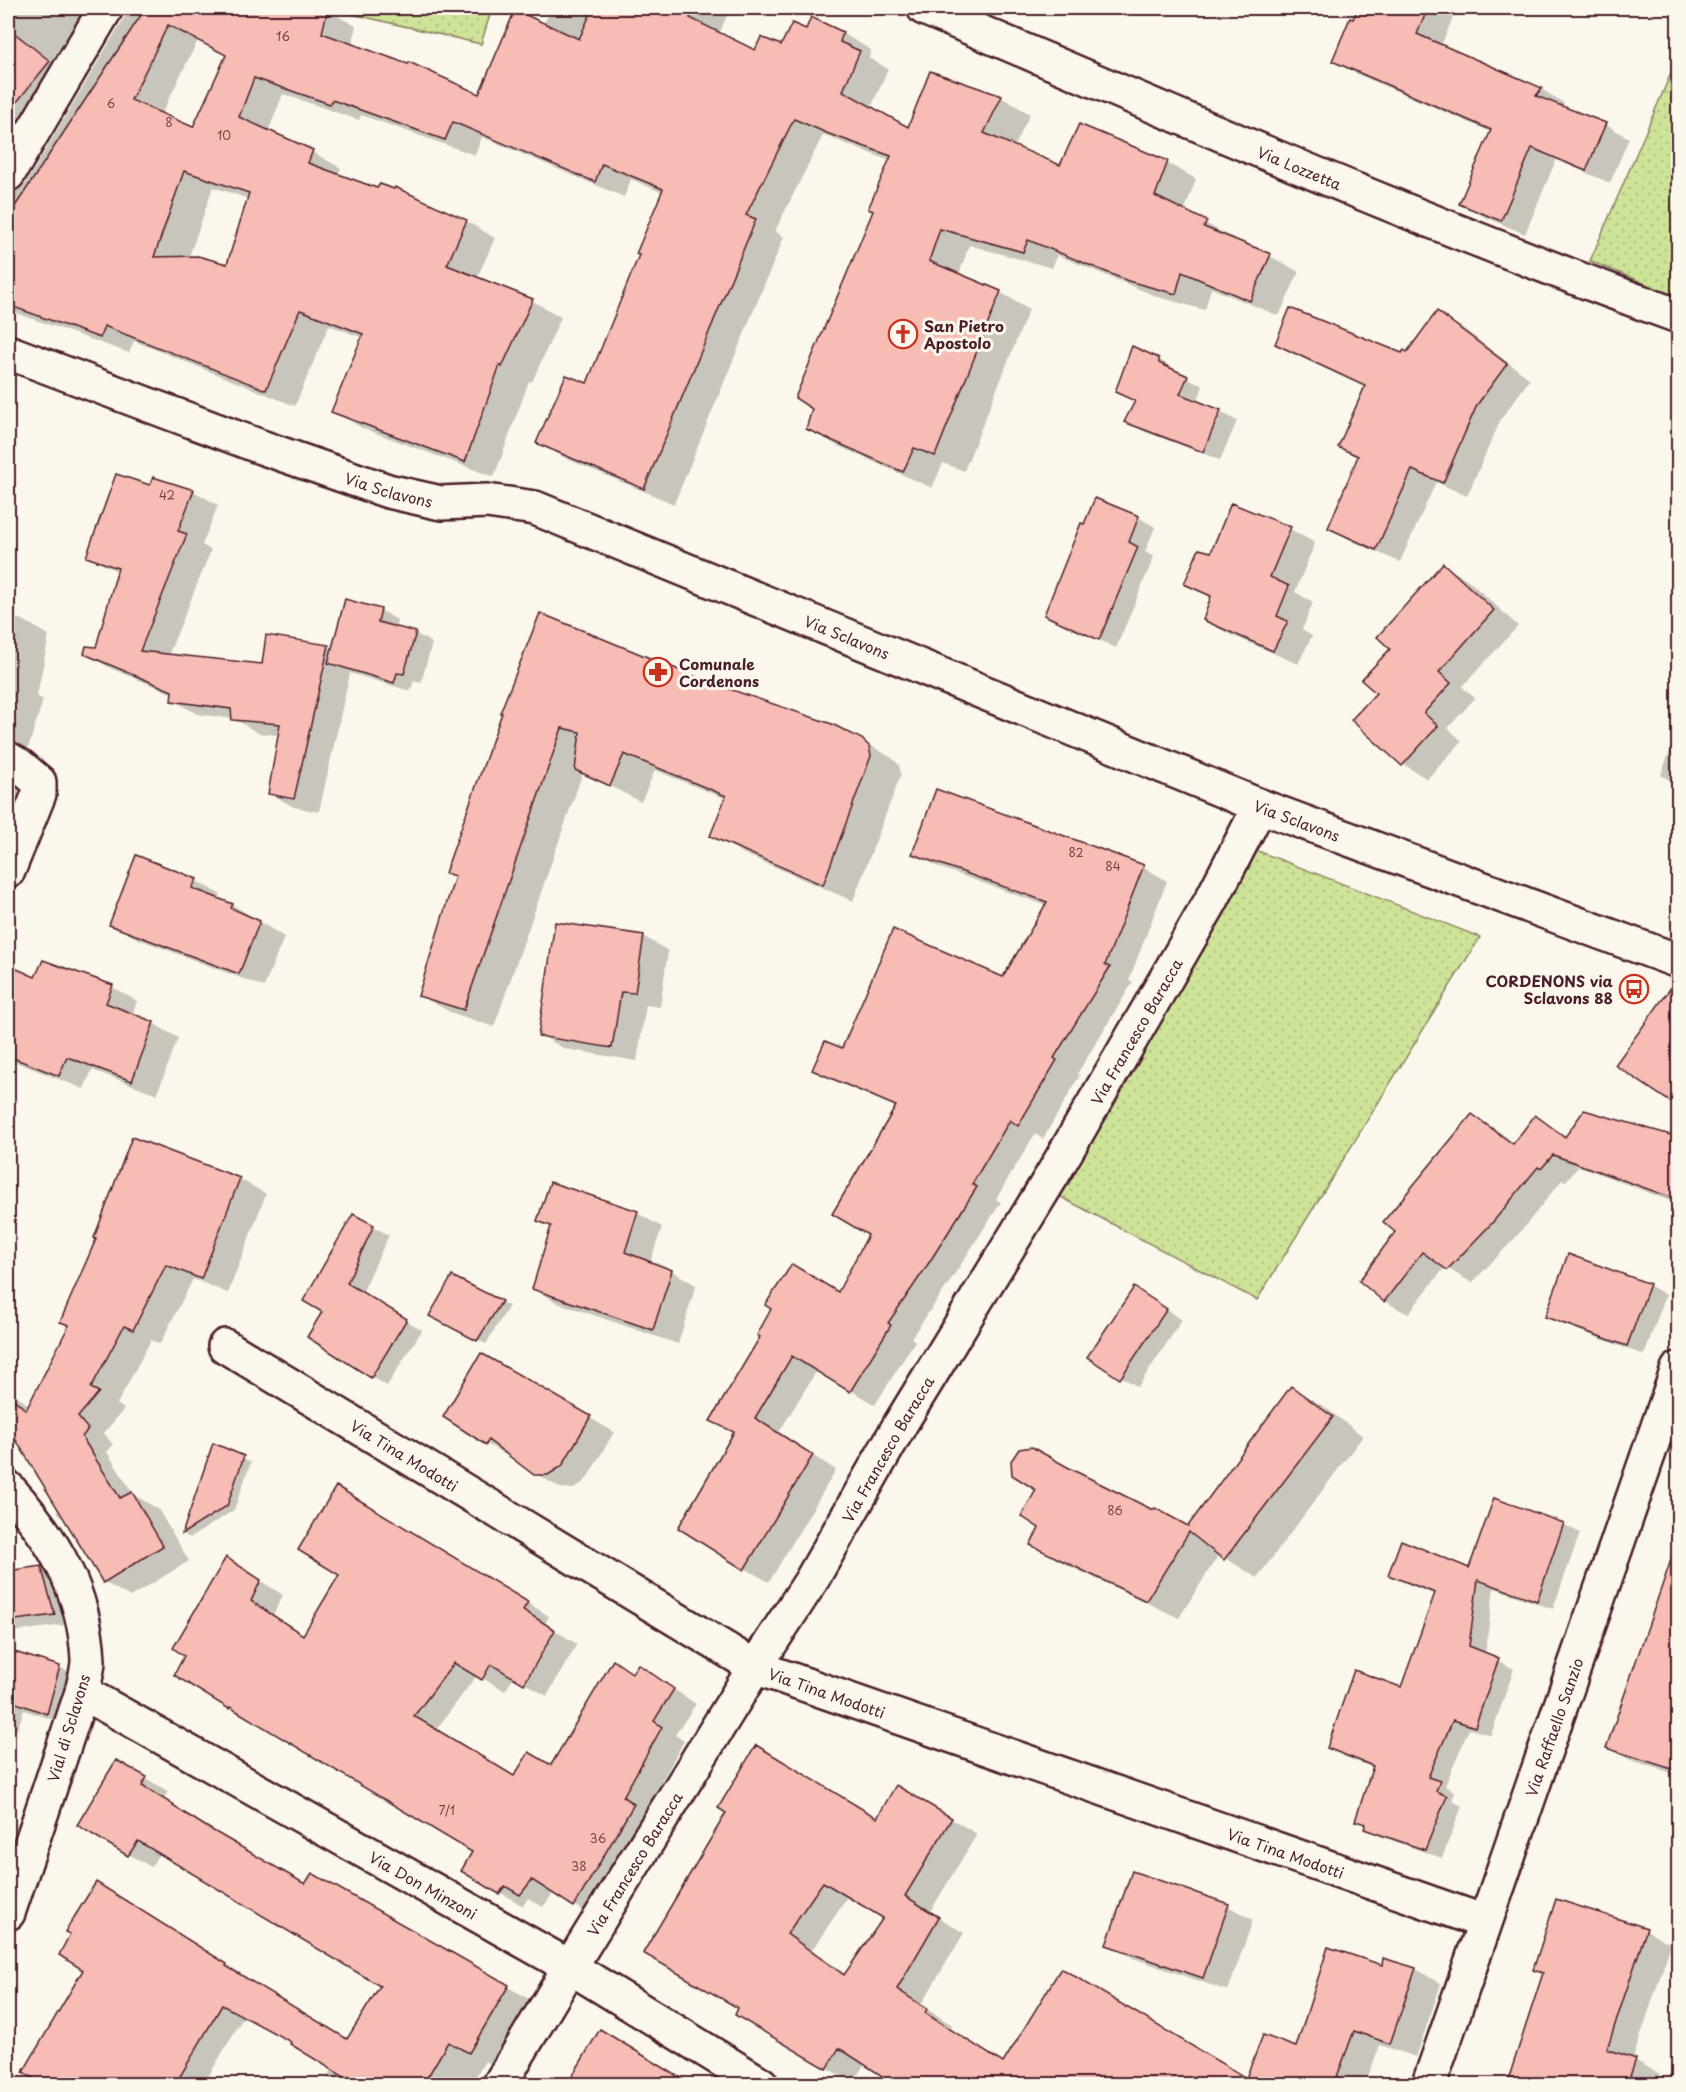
<svg xmlns="http://www.w3.org/2000/svg" width="1686" height="2092" font-family="'Playpen Sans',sans-serif">
	<style>
		.park { fill: url(#park-dots); stroke: #8c8162; stroke-width: 1.5 }
		.shadow { fill: #0003; fill-rule: evenodd }
		.building { fill: #f7bcb3; stroke: #4a1f2b; stroke-width: 1.5; fill-rule: evenodd }
		.lines { fill: none; stroke-linecap: round; stroke-linejoin: round }
		.minor-casing { stroke: #4a1f2b; stroke-width: 38 }
		.tertiary-casing { stroke: #4a1f2b; stroke-width: 38 }
		.minor { stroke: #fbf7ec; stroke-width: 33 }
		.tertiary { stroke: #fbf7ec; stroke-width: 33 }
		.labels { text-anchor: middle; dominant-baseline: central; stroke-width: 6; stroke-linejoin: round; paint-order: stroke }
		.number-label { font-size: 12px; fill: #75464d }
		.street-label { font-size: 15px; fill: #4a1f2b; stroke: #fbf7ec }
		.poi-label { font-size: 15px; font-weight: bold; fill: #4a1f2b; stroke: #fbf7ec; text-anchor: start }
	</style>
	<defs>
		<pattern id="park-dots" width="8" height="8" patternUnits="userSpaceOnUse" patternTransform="scale(1.5)"><rect width="8" height="8" fill="#cde398"/><path d="M2 2h.1M6 6h.1" fill="none" stroke="#b2c283" stroke-width="1.8" stroke-linecap="round"/></pattern>
	</defs>
	<rect width="100%" height="100%" fill="#fbf7ec"/>
	<filter id="ink" filterUnits="userSpaceOnUse"><feTurbulence type="fractalNoise" baseFrequency=".0167" numOctaves="2"/><feDisplacementMap in="SourceGraphic" scale="12" xChannelSelector="R" yChannelSelector="G"/><feConvolveMatrix kernelMatrix="1 2 1 2 8 2 1 2 1" color-interpolation-filters="sRGB"/></filter>
	<g filter="url(#ink)">
		<!-- park -->
		<g class="park">
			<path d="M326,8H492L481,44Z"/>
			<path d="M1678,57V297L1590,261Z"/>
			<path d="M1250,848L1480,937L1257,1300L1055,1194Z"/>
		</g>
		<!-- shadow -->
		<g class="shadow">
			<path d="M8,8H127L119,15L20,181L17,192L25,184L124,18L127,8H322L356,26L352,45L480,96L543,25L552,8H719L728,13L719,34L755,52L782,47L807,31L842,33L871,50L869,58L888,69L871,108L908,129L1001,97L1030,114L1014,147L1061,167L1167,163L1196,179L1184,212L1235,239L1234,241L1270,256L1299,272L1279,316L1211,288L1205,310L1158,297L1057,255L1052,268L969,245L959,275L1000,292L1029,309L964,471L943,463L932,488L836,445L808,428L890,161L823,135L775,231L784,237L674,504L567,459L538,442L588,385L641,255L663,193L631,179L624,197L482,137L475,155L361,115L359,120L283,94L268,132L312,152L341,168L338,175L466,221L495,238L477,278L533,301L561,317L532,382L529,381L494,477L362,428L333,411L363,338L329,325L295,406L134,341L129,353L19,314L8,307ZM198,40L227,56L194,129L161,115ZM213,187L249,199L228,266L189,257Z"/>
			<path d="M1359,8H1457L1441,46L1541,89L1564,103L1561,107L1606,125L1629,138L1610,183L1556,160L1525,234L1485,217L1461,203L1491,132L1357,74L1334,61Z"/>
			<path d="M1437,313L1461,327L1530,379L1501,419L1467,496L1436,482L1400,562L1354,542L1330,528L1359,458L1340,447L1366,388L1300,357L1277,344L1403,355L1408,354Z"/>
			<path d="M1158,359L1175,369V372L1203,386L1197,402L1220,411L1237,421L1220,460L1143,431L1126,421L1136,402L1116,392Z"/>
			<path d="M151,487L193,491L218,505L202,545L211,550L168,656L263,666L328,647L333,649L380,610L397,620L395,628L415,633L432,643L421,683L414,681L410,691L350,673L319,812L294,807L269,793L279,735L258,733L234,719L197,714L173,700V694L110,668L86,654L97,648L119,572L87,556Z"/>
			<path d="M1138,517L1155,527L1145,552L1154,557L1116,648L1046,614Z"/>
			<path d="M1290,529L1315,543L1295,592L1313,602L1302,630L1312,636L1298,664L1229,634L1204,620L1212,598L1186,583L1212,554Z"/>
			<path d="M1443,565L1468,580L1518,626L1462,687L1475,698L1448,728L1462,741L1427,779L1403,764L1378,693L1392,649Z"/>
			<path d="M8,605L12,608L9,617L23,620L49,635L37,696L43,700L25,758L15,774L16,787L36,798L8,877Z"/>
			<path d="M706,683L861,740L892,758L899,765L901,774L853,901L742,853L712,835L726,799L655,770L641,802L583,772L494,1027L450,1012L419,995L456,877L447,872L504,713Z"/>
			<path d="M1678,729V785L1661,775Z"/>
			<path d="M914,853L1143,867L1167,881L1129,980L1133,982L1077,1074L1080,1075L1043,1139L1035,1134L996,1199L1001,1202L949,1283L911,1338L915,1341L875,1405L817,1370L778,1434L836,1470L769,1582L744,1568L735,1433L712,1420L839,1294L870,1235L897,1108L839,1083L814,1069L843,1050L1004,979L1047,906L938,867Z"/>
			<path d="M137,857L197,881L221,895L218,899L233,905L284,937L264,987L136,938L111,924Z"/>
			<path d="M643,936L668,951L660,1007L646,1005L637,1061L565,1049L540,1035Z"/>
			<path d="M13,969L36,979L112,987L137,1001L132,1015L153,1023L178,1038L157,1094L92,1070L84,1089L8,1059V985Z"/>
			<path d="M1662,1002L1678,1009V1105L1617,1065Z"/>
			<path d="M1585,1112L1678,1139V1204L1579,1166L1565,1182L1562,1180L1517,1236L1472,1283L1445,1267L1408,1314L1384,1301L1398,1231L1472,1116L1496,1129L1515,1144L1535,1117L1567,1136Z"/>
			<path d="M133,1139L240,1179L266,1194L228,1293L193,1279L160,1344L151,1340L117,1404L124,1409L104,1433L113,1445L107,1452L134,1495L158,1509L189,1561L130,1597L104,1582L8,1424V1387L30,1407L70,1327L62,1322L98,1238Z"/>
			<path d="M637,1213L662,1227L650,1263L672,1271L696,1285L678,1344L558,1303L533,1289L552,1227L539,1220Z"/>
			<path d="M353,1216L389,1235L362,1293L422,1330L387,1386L372,1377L324,1312Z"/>
			<path d="M452,1278L509,1306L486,1344L431,1315Z"/>
			<path d="M1649,1285L1666,1295L1644,1355L1564,1325L1547,1316Z"/>
			<path d="M1151,1299L1182,1320L1138,1387L1090,1357Z"/>
			<path d="M482,1355L614,1432L586,1480L574,1489L560,1488L535,1473L512,1456L511,1458L487,1444L445,1417Z"/>
			<path d="M1291,1388L1323,1406L1363,1436L1257,1578L1219,1554L1179,1618L1063,1563L1032,1544L1071,1471L1188,1528Z"/>
			<path d="M213,1445L251,1462L234,1510L190,1538L183,1534Z"/>
			<path d="M359,1501L549,1616L545,1624L577,1644L547,1696L514,1677L505,1691L477,1675L436,1730L515,1778L552,1767L614,1662L634,1674L639,1666L696,1704L675,1735L684,1741L645,1811L656,1818L597,1919L554,1892L543,1907L528,1898L523,1906L463,1870L474,1851L253,1719L252,1721L229,1708L226,1559L283,1595L273,1615L304,1636L341,1574Z"/>
			<path d="M1563,1524L1580,1533L1553,1609L1494,1588L1485,1654L1514,1669L1491,1735L1469,1729L1445,1786L1455,1792L1452,1801L1462,1806L1442,1858L1382,1837L1366,1828L1367,1826L1356,1820L1374,1768L1345,1757L1329,1747L1402,1689L1435,1595L1406,1583L1390,1574L1470,1570Z"/>
			<path d="M1678,1547V1775L1628,1759L1608,1747Z"/>
			<path d="M40,1568L57,1577L71,1624L19,1631L8,1624V1573Z"/>
			<path d="M8,1652L60,1667L82,1680L69,1725L24,1710L17,1730L8,1727Z"/>
			<path d="M116,1762L168,1791L163,1800L195,1818L194,1820L306,1886L312,1875L529,1999L491,2064L485,2061L471,2084H324L333,2068L293,2042L244,2016L204,2084H47L85,1969L118,1897L247,1977L246,1979L348,2041L382,1985L160,1852L151,1867L79,1825Z"/>
			<path d="M897,1787L977,1834L930,1912L964,1933L921,2005L952,2025L950,2029L1004,2064L1247,2080L1297,2049L1383,1967L1385,1960L1416,1969L1441,1984L1416,2057L1380,2045L1365,2084H899L865,2063L853,2083L737,2015L740,2008L645,1952L878,1820ZM849,1895L885,1917L846,1974L812,1950Z"/>
			<path d="M8,1797L14,1801L8,1823Z"/>
			<path d="M1228,1906L1253,1920L1228,1991L1133,1958L1108,1944Z"/>
			<path d="M1646,1930L1671,1944L1633,2059L1660,2074L1656,2084H1525L1511,2077L1544,1974L1535,1969Z"/>
		</g>
		<!-- building -->
		<g class="building">
			<path d="M135,8H328L322,33L408,64L409,62L479,94L515,10L579,39L593,8H695L690,18L755,50L761,37L781,45L792,23L806,29L811,17L843,32L840,42L860,51L843,91L908,127L930,71L1002,96L984,133L1060,165L1079,124L1168,161L1155,196L1207,221L1204,227L1271,254L1250,301L1182,272L1176,294L1128,281L1028,240L1023,252L940,229L929,261L1001,291L935,456L914,448L903,472L806,429L812,409L795,398L873,211L868,209L891,156L829,134L794,119L746,215L756,219L644,489L536,443L566,375L587,383L639,255L636,254L663,189L602,164L595,182L453,122L445,140L332,100L330,104L254,78L239,117L313,150L308,163L377,188L380,184L394,189L395,187L467,220L447,265L533,299L502,367L500,365L465,462L331,412L363,334L300,310L266,390L104,326L100,338L8,305V217L143,12ZM168,25L226,55L193,127L131,100ZM184,171L249,193L227,264L198,256L154,257Z"/>
			<path d="M1358,8H1428L1417,34L1542,88L1536,96L1606,123L1586,171L1532,148L1501,221L1459,204L1491,130L1332,61L1350,18L1353,19Z"/>
			<path d="M8,28L50,61L8,113Z"/>
			<path d="M1290,308L1402,353L1404,350L1407,352L1437,311L1507,364L1477,405L1443,483L1412,470L1376,550L1328,528L1358,456L1338,447L1365,386L1275,344Z"/>
			<path d="M1132,346L1159,358V363L1188,376L1180,394L1221,410L1203,452L1124,422L1135,401L1115,392Z"/>
			<path d="M116,474L150,485L153,477L194,490L178,531L187,534L140,651L262,664L266,635L329,645L294,799L268,794L280,724L232,720L231,709L171,701L172,691L84,654L86,646L96,647L118,568L86,557Z"/>
			<path d="M1095,498L1139,516L1129,542L1138,547L1099,640L1044,615L1081,523L1084,524Z"/>
			<path d="M1231,503L1291,527L1270,577L1289,586L1277,616L1288,621L1273,651L1203,620L1211,596L1184,584L1199,549L1211,552Z"/>
			<path d="M1443,563L1494,610L1439,672L1451,683L1424,713L1438,726L1402,766L1351,720L1376,693L1361,680L1390,649L1377,637Z"/>
			<path d="M345,599L381,609L378,622L416,632L404,674L397,673L394,683L328,663Z"/>
			<path d="M540,613L706,681L832,724L862,739L869,746L871,756L823,885L710,836L726,796L624,754L610,786L575,770L580,732L562,728L464,1010L418,996L455,876L445,873L502,713H500Z"/>
			<path d="M936,789L1144,865L1105,965L1110,967L1054,1058L1057,1060L1018,1126L1010,1120L972,1184L977,1187L925,1269L888,1323L891,1325L850,1392L792,1356L755,1418L813,1455L744,1570L678,1528L734,1432L710,1421L760,1337L757,1335L771,1309L765,1305L792,1264L838,1292L868,1235L832,1214L896,1106L812,1070L825,1041L842,1048L893,929L1003,977L1047,902L912,854Z"/>
			<path d="M136,855L197,879L192,888L233,904L231,908L260,921L239,974L109,925Z"/>
			<path d="M555,922L644,935L635,993L621,992L612,1048L538,1036Z"/>
			<path d="M43,960L113,985L106,1003L154,1022L132,1081L67,1057L59,1076L8,1056V965L35,977Z"/>
			<path d="M1677,979H1678V1107L1615,1065Z"/>
			<path d="M1584,1110L1678,1137V1200L1553,1155L1541,1169L1538,1167L1493,1222L1447,1270L1422,1252L1384,1302L1359,1281L1395,1232L1383,1222L1472,1114L1513,1144L1535,1115L1565,1137Z"/>
			<path d="M132,1137L240,1178L201,1279L166,1265L133,1330L124,1326L91,1388L99,1392L78,1417L88,1429L82,1437L120,1498L132,1492L163,1546L103,1583L8,1427V1394L26,1410L69,1325L60,1322L96,1239L94,1238Z"/>
			<path d="M550,1182L638,1211L625,1252L672,1270L653,1330L532,1289L551,1226L537,1221Z"/>
			<path d="M353,1214L374,1225L347,1283L407,1319L371,1378L307,1337L322,1312L303,1301Z"/>
			<path d="M1568,1254L1650,1284L1627,1346L1545,1317Z"/>
			<path d="M452,1276L502,1301L477,1341L429,1316Z"/>
			<path d="M1134,1287L1167,1309L1120,1379L1087,1357Z"/>
			<path d="M481,1353L591,1416L562,1466L548,1475H534L488,1440L486,1445L443,1417Z"/>
			<path d="M1291,1386L1333,1417L1224,1560L1189,1532L1146,1601L1030,1545L1039,1528L1021,1516L1036,1490L1012,1475L1011,1461L1019,1449L1032,1447L1071,1469L1153,1510L1155,1508L1188,1526Z"/>
			<path d="M213,1443L244,1456L227,1506L182,1534Z"/>
			<path d="M336,1486L528,1602L523,1610L555,1630L524,1684L491,1664L482,1680L454,1663L414,1716L514,1776L529,1752L551,1765L613,1660L632,1673L638,1664L674,1689L654,1721L662,1727L623,1797L634,1804L574,1907L532,1880L520,1895L505,1886L499,1894L461,1871L472,1852L230,1707L229,1709L174,1675L184,1656L173,1648L226,1557L261,1580L251,1601L303,1635L339,1575L298,1550Z"/>
			<path d="M1494,1498L1564,1523L1537,1601L1478,1580L1469,1646L1499,1658L1475,1727L1453,1720L1428,1777L1440,1781L1436,1791L1447,1796L1425,1850L1364,1829L1366,1824L1355,1821L1373,1766L1327,1748L1354,1670L1401,1687L1435,1593L1388,1575L1401,1540L1469,1568Z"/>
			<path d="M1673,1554L1678,1555V1771L1606,1748Z"/>
			<path d="M41,1566L55,1615L8,1621V1571Z"/>
			<path d="M8,1650L60,1666L47,1714L8,1700Z"/>
			<path d="M756,1745L877,1818L896,1785L952,1818L905,1896L939,1917L897,1989L927,2009L925,2013L1003,2063L1061,1968L1246,2078L1263,2035L1296,2047L1328,1947L1382,1965L1383,1958L1416,1968L1390,2044L1354,2031L1334,2085H896L839,2048L827,2069L735,2015L738,2008L643,1953L726,1813L718,1808ZM823,1882L883,1918L844,1975L787,1934Z"/>
			<path d="M116,1760L147,1777L142,1786L174,1805L173,1806L210,1829L305,1884L312,1873L509,1985L469,2053L448,2042L423,2085H357L290,2044L291,2042L222,2005L175,2085H44L23,2072L83,1970L59,1955L70,1934L65,1932L96,1882L227,1964L226,1966L347,2039L380,1986L138,1841L128,1856L77,1825Z"/>
			<path d="M1132,1871L1229,1904L1203,1978L1106,1945Z"/>
			<path d="M1556,1899L1647,1928L1607,2049L1636,2059L1627,2085H1532L1509,2077L1543,1973L1533,1970Z"/>
			<path d="M600,2029L692,2085H567Z"/>
		</g>
		<g class="lines">
			<!-- minor casing -->
			<g class="minor-casing">
				<g id="minor">
					<path id="s1" d="M924,8C1174,114 1423,223 1678,316"/>
					<path d="M8,174L106,8"/>
					<path d="M8,759L20,766L39,782V794L8,871"/>
					<path id="s2" d="M225,1346L755,1667L1485,1922"/>
					<path d="M8,1488C53,1538 85,1591 88,1660C88,1671 84,1682 82,1692L8,1913"/>
					<path id="s3" d="M82,1692L570,1967L761,2084"/>
					<path id="s4" d="M500,2084L570,1967L755,1667L811,1581L901,1423L1053,1174L1211,901L1260,806"/>
					<path id="s5" d="M1429,2084L1678,1369"/>
				</g>
			</g>
			<!-- tertiary casing -->
			<g class="tertiary-casing">
				<g id="tertiary">
					<path id="s6" d="M8,352L261,447L388,491L441,503L487,501L535,508L1260,806L1678,961"/>
				</g>
			</g>
			<!-- minor -->
			<use href="#minor" class="minor"/>
			<!-- tertiary -->
			<use href="#tertiary" class="tertiary"/>
		</g>
	</g>
	<!-- icons -->
	<defs>
		<g id="church-ring" transform="scale(1.5)"><circle r="9.5" fill="#fbf7ec" stroke="#c8321e" stroke-width="1.5"/><path d="M-1.2-6h2.4v3.5h3.3v2.4h-3.3V6h-2.4V-.1h-3.3v-2.4h3.3Z" fill="#c8321e"/></g>
		<g id="pharmacy-ring" transform="scale(1.5)"><circle r="9.5" fill="#fbf7ec" stroke="#c8321e" stroke-width="1.5"/><path d="M-2-6h4v4h4v4h-4v4h-4v-4h-4v-4h4Z" fill="#c8321e"/></g>
		<g id="bus-ring" transform="scale(1.5)"><circle r="9.5" fill="#fbf7ec" stroke="#c8321e" stroke-width="1.5"/><path d="M-5-6H5V4H4V6H2V4H-2V6H-4V4H-5ZM-3.5-4V0h7V-4ZM-3.5 1.2v1.5H-2V1.2ZM2 1.2v1.5H3.5V1.2Z" fill="#c8321e"/></g>
	</defs>
	<g fill-rule="evenodd">
		<use href="#church-ring" x="903" y="334"/>
		<use href="#pharmacy-ring" x="658" y="672"/>
		<use href="#bus-ring" x="1634" y="989"/>
	</g>
	<g class="labels">
		<!-- number labels -->
		<g class="number-label">
			<text x="283" y="36">16</text>
			<text x="111" y="103">6</text>
			<text x="169" y="122">8</text>
			<text x="224" y="135">10</text>
			<text x="167" y="495">42</text>
			<text x="1076" y="852">82</text>
			<text x="1113" y="866">84</text>
			<text x="1115" y="1510">86</text>
			<text x="447" y="1810">7/1</text>
			<text x="598" y="1838">36</text>
			<text x="579" y="1866">38</text>
		</g>
		<!-- street labels -->
		<g class="street-label">
			<text stroke="none"><textPath href="#s1" startOffset="408">Via Lozzetta</textPath></text>
			<text stroke="none"><textPath href="#s6" startOffset="405">Via Sclavons</textPath></text>
			<text stroke="none"><textPath href="#s6" startOffset="891">Via Sclavons</textPath></text>
			<text stroke="none"><textPath href="#s6" startOffset="1377">Via Sclavons</textPath></text>
			<text stroke="none"><textPath href="#s4" startOffset="1230">Via Francesco Baracca</textPath></text>
			<text stroke="none"><textPath href="#s4" startOffset="744">Via Francesco Baracca</textPath></text>
			<text stroke="none"><textPath href="#s2" startOffset="210">Via Tina Modotti</textPath></text>
			<text stroke="none"><textPath href="#s2" startOffset="696">Via Tina Modotti</textPath></text>
			<text stroke="none"><textPath href="#s5" startOffset="378">Via Raffaello Sanzio</textPath></text>
			<text transform="translate(68 1728) rotate(-73)">Vial di Sclavons</text>
			<text stroke="none"><textPath href="#s2" startOffset="1182">Via Tina Modotti</textPath></text>
			<text stroke="none"><textPath href="#s4" startOffset="258">Via Francesco Baracca</textPath></text>
			<text stroke="none"><textPath href="#s3" startOffset="392">Via Don Minzoni</textPath></text>
		</g>
		<!-- poi labels -->
		<g class="poi-label">
			<text x="924" y="325">San Pietro<tspan x="924" dy="17">Apostolo</tspan></text>
			<text x="679" y="663">Comunale<tspan x="679" dy="17">Cordenons</tspan></text>
			<text x="1613" y="980" text-anchor="end">CORDENONS via<tspan x="1613" dy="17">Sclavons 88</tspan></text>
		</g>
	</g>
	<!-- margin -->
	<rect width="1686" height="2092" fill="none" stroke="#fbf7ec" stroke-width="30"/>
	<rect x="15" y="15" width="1656" height="2062" fill="none" stroke="#4a1f2b" stroke-width="2" filter="url(#ink)"/>
</svg>
